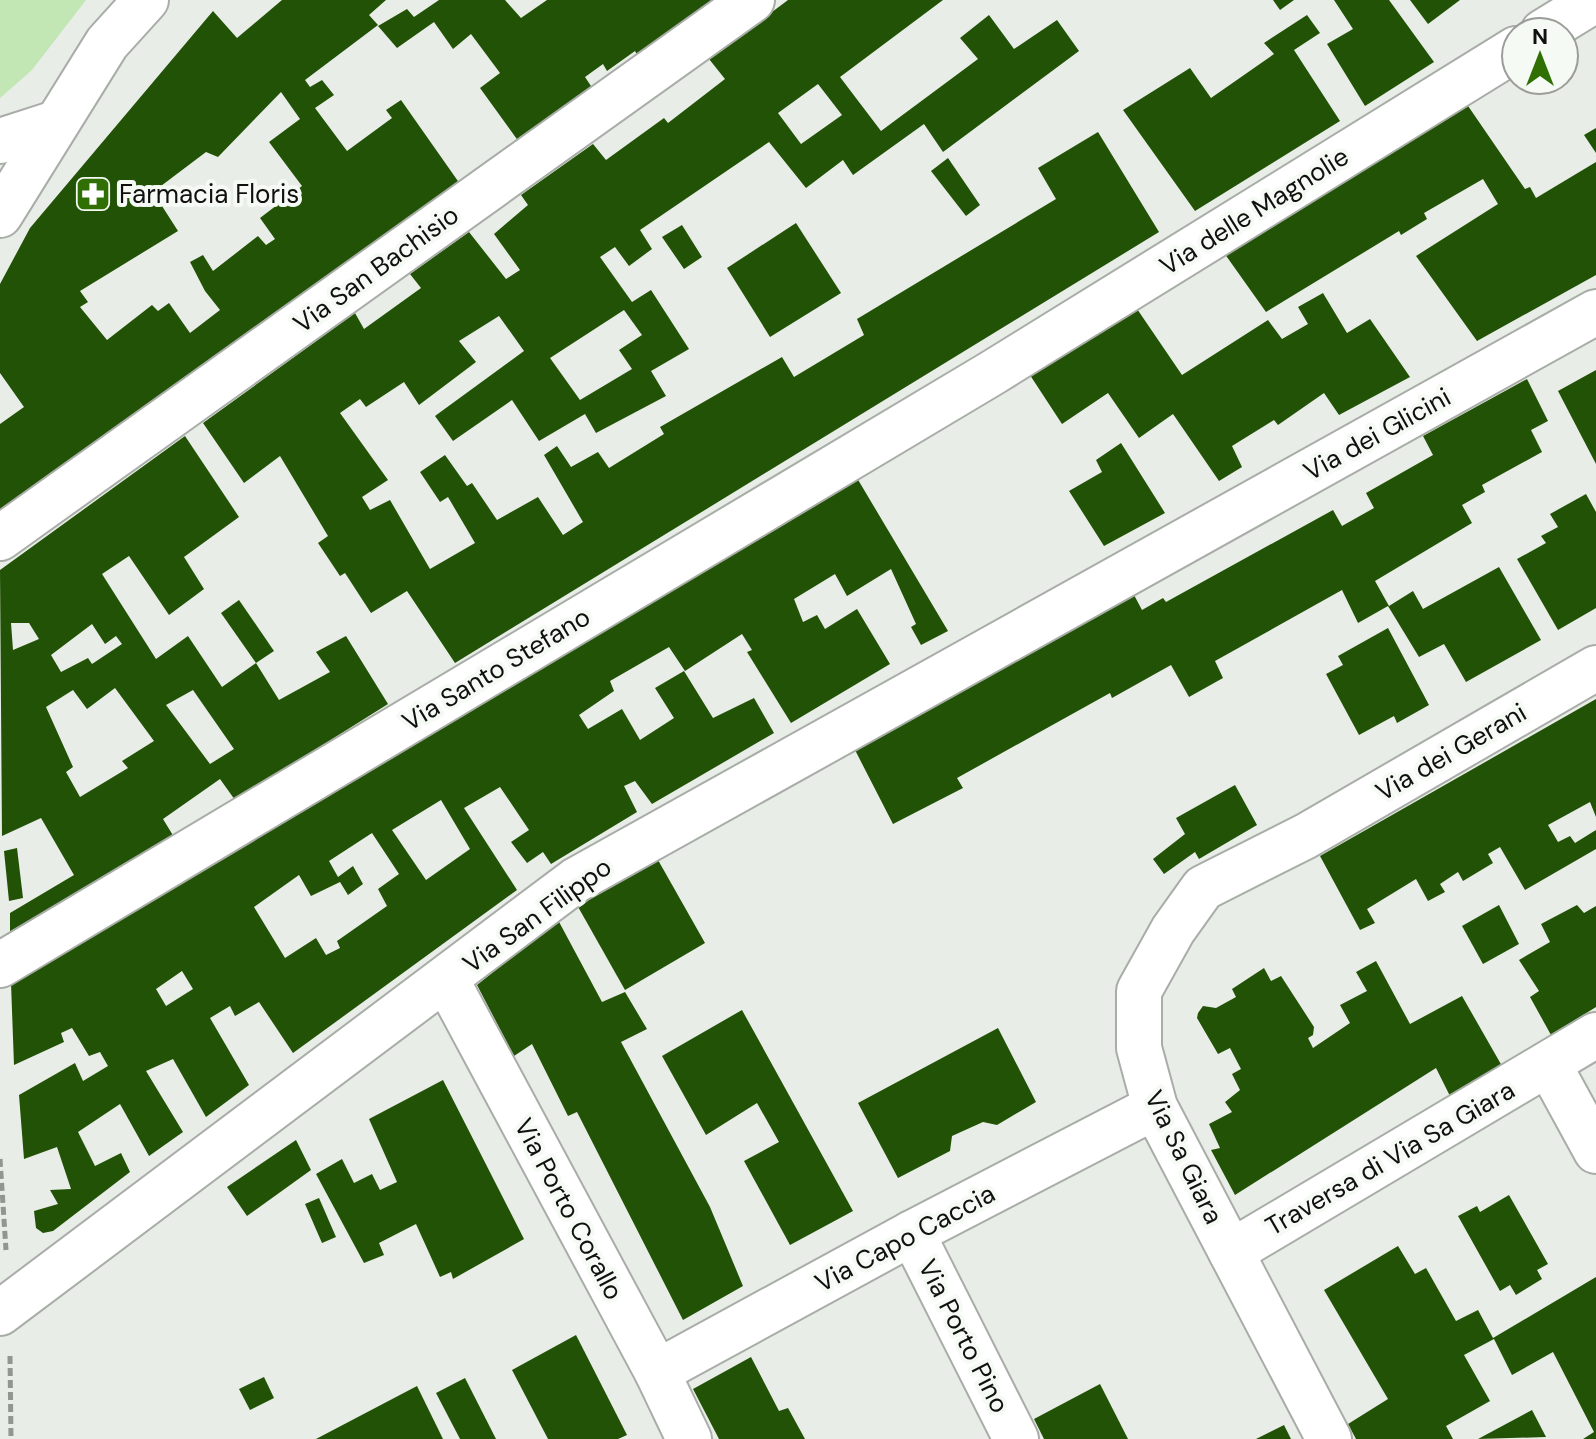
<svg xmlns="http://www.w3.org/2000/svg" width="1596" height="1439" font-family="'DM Sans',sans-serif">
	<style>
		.green { fill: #c2e7b4 }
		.building { fill: #225205; fill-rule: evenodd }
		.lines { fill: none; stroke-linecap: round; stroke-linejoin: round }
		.street-casing { stroke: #a8ada7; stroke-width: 48 }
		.secondary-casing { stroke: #a8ada7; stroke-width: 48 }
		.path { stroke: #929691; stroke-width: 5; stroke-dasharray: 8 4; stroke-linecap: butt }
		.street { stroke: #fff; stroke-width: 44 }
		.secondary { stroke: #fff; stroke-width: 44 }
		.labels { text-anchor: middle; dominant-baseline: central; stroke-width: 8; stroke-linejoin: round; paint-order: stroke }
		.poi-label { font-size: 26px; fill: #10110f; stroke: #f6faf4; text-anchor: start }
		.street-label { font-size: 26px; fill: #10110f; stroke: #f6faf4 }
	</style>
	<rect width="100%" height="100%" fill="#e8ede7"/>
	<!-- green -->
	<path class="green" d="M0,0H86L32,70L0,98Z"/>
	<!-- building -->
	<g class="building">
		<path d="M282,0H386L369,15L378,25L305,80L310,87L322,80L334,95L315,108L347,151L392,118L386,110L401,100L460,184L0,514V424L24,407L0,373V284L30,228L213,11L237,38ZM281,92L300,119L269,142L302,186L260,218L275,239L266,245L258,236L213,271L203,255L190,262L205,291L220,310L190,333L169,303L158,311L152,305L107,340L80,307L88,302L80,291L178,231L153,192L206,152L218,157Z"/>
		<path d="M439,0H505L521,18L547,0H718L639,58L635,51L607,71L603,64L585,77L593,89L519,142L480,88L500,73L471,34L453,49L434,22L397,48L378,26L407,9L414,17Z"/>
		<path d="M788,0H943L840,77L881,131L978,59L960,38L989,15L1014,49L1057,20L1079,51L943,152L924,124L853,175L843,160L806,188L769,142L640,230L652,249L629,266L615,247L600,257L632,302L651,290L689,349L651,371L666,396L596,433L585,414L539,441L512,400L453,441L435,416L524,351L499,316L459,341L476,362L419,405L404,382L366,407L360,399L340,413L388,480L362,497L370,510L390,500L430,569L475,543L448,497L440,502L420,472L445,455L467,486L472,483L497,520L538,497L563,535L583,522L544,455L557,446L571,467L598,452L609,468L664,434L660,427L782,357L794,377L864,335L857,319L1056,199L1038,168L1098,132L1159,232L455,663L407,591L371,613L345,573L340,576L318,543L328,536L280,456L244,483L203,423L355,313L364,329L421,288L410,274L469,232L506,279L520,270L494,234L528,205L521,195L593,144L606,160L664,118L668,123L725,79L709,59ZM818,84L842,115L801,144L778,113ZM624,310L642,335L619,350L632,369L580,400L550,358Z"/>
		<path d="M1273,0H1294L1280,10Z"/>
		<path d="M1334,0H1389L1434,62L1365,106L1327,44L1353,29Z"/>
		<path d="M1410,0H1460L1428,24Z"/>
		<path d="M1307,15L1320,33L1294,50L1340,121L1195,211L1123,110L1190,68L1211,98L1274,54L1264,43Z"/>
		<path d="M1466,103L1525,189L1530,187L1536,198L1596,162V275L1477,341L1416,256L1498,204L1483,179L1424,213L1427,219L1401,235L1399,231L1266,312L1222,250Z"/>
		<path d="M1596,128V153L1584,135Z"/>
		<path d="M948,158L980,205L966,216L931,171Z"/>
		<path d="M796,223L841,293L770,337L727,268Z"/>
		<path d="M682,225L702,257L684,269L662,237Z"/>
		<path d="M1323,293L1347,333L1370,319L1410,377L1339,415L1324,393L1278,425L1274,420L1232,446L1242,467L1219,481L1173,414L1139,438L1108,393L1062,424L1026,369L1133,303L1182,375L1268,320L1282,339L1308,324L1298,307Z"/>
		<path d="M1596,370V464L1558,391Z"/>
		<path d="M1527,379L1548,421L1531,430L1542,452L1482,485L1485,492L1462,505L1472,523L1375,581L1389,606L1413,591L1423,609L1499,567L1541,640L1466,682L1444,644L1419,657L1388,606L1358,623L1342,590L1215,661L1223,678L1189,697L1171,665L1112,698L1110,693L957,778L963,788L893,824L855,750L1134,595L1142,610L1163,598L1166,602L1333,510L1342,526L1374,508L1366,493L1433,455L1423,436Z"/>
		<path d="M185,436L239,517L184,557L204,589L169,615L129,556L102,574L156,659L188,636L222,687L256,663L279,700L330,672L316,652L346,636L388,704L235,800L220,779L163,819L174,837L10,934V913L74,875L41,818L2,836L0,570ZM11,623H29L39,639L13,650ZM92,624L105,644L116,636L122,644L92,664L88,658L61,672L51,655ZM115,688L154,741L122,761L128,768L80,797L66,772L73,767L46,707L73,690L87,709ZM193,690L234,749L210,764L166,705Z"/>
		<path d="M1121,443L1165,513L1104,546L1069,491L1102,472L1096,460Z"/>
		<path d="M854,473L948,631L921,645L911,627L916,624L891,569L847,596L835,574L794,599L803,622L817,615L825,629L857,609L890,664L791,723L747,652L752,650L742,634L685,671L669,647L610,681L614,691L579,715L588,729L622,709L640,740L674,718L655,688L684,671L713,718L754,698L774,733L652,804L635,781L624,786L637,812L551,864L543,852L527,863L511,842L529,830L500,787L464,808L517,890L293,1053L259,1002L235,1016L230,1006L210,1018L249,1085L206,1117L173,1059L146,1071L183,1132L149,1156L120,1104L78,1132L95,1166L121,1153L130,1172L53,1231L43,1233L36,1228L34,1211L58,1204L50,1190L71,1189L57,1147L24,1159L19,1095L75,1063L83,1081L108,1066L100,1052L89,1056L72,1028L61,1033L64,1042L14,1065L11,983ZM441,800L470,849L426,880L392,830ZM372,833L399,874L378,889L387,906L337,941L340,948L326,955L316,938L285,958L254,907L299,875L311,896L340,882L348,895L363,884L353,866L338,877L329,861ZM182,971L193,989L166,1006L156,989Z"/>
		<path d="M1586,494L1596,512V608L1558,630L1517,559L1546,543L1541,536L1558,527L1550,514Z"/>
		<path d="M239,600L274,651L256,663L221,613Z"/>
		<path d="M1388,628L1429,705L1397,723L1394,716L1359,735L1326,674L1343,665L1338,656Z"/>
		<path d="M1596,699V817L1590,802L1548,825L1558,842L1570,836L1575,843L1596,830V849L1525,890L1500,847L1488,854L1493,863L1463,881L1458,872L1440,884L1445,892L1428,901L1416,879L1367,909L1375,923L1360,930L1320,856Z"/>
		<path d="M1235,785L1257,825L1199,859L1195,852L1164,874L1153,859L1185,834L1176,818Z"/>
		<path d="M17,848L23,898L9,901L4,851Z"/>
		<path d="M658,860L705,943L625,990L577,905Z"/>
		<path d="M1499,905L1519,944L1483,964L1462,926Z"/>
		<path d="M1577,905L1584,913L1596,906V1007L1551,1035L1530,997L1539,991L1519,960L1550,942L1541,924Z"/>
		<path d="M558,920L602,1002L625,992L647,1029L621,1042L710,1207L743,1286L683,1320L577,1112L568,1116L532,1044L514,1056L477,985Z"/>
		<path d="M1376,961L1410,1024L1462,996L1502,1066L1451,1098L1436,1068L1235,1195L1211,1150L1220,1148L1209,1124L1232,1112L1225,1102L1240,1090L1232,1074L1241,1069L1230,1048L1218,1054L1197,1018L1198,1013L1203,1006L1216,1008L1236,997L1232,989L1264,968L1271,981L1281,976L1314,1027L1313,1035L1308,1038L1313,1048L1350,1023L1340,1005L1367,991L1356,972Z"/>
		<path d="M742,1010L853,1211L790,1245L744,1161L779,1142L757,1103L706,1135L662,1056Z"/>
		<path d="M998,1028L1036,1102L997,1125L983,1122L952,1136L950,1151L898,1178L858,1103Z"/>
		<path d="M443,1080L524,1239L453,1279L451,1272L440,1277L416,1224L379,1243L384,1255L364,1263L316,1174L342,1159L354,1183L372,1174L380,1190L397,1182L369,1119Z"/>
		<path d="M296,1140L311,1170L247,1216L227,1187Z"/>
		<path d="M1509,1195L1548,1264L1537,1270L1542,1279L1516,1295L1510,1285L1500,1291L1458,1216L1477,1206L1480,1212Z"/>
		<path d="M319,1198L336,1237L322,1243L305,1204Z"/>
		<path d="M1398,1246L1415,1274L1426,1268L1456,1321L1478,1310L1493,1338L1596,1277V1439H1583L1594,1432L1553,1352L1512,1375L1494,1339L1464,1355L1490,1401L1446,1426L1453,1439H1356L1348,1424L1388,1399L1324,1290Z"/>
		<path d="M576,1335L627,1435L618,1439H548L512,1370Z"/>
		<path d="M751,1357L779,1411L788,1408L805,1439H719L693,1389Z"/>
		<path d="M264,1377L274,1398L250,1410L239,1389Z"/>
		<path d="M465,1378L496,1439H460L436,1393Z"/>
		<path d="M1100,1384L1128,1439H1044L1034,1419Z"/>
		<path d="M417,1386L443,1439H316Z"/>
		<path d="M1532,1410L1546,1437L1478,1439Z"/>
		<path d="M1284,1425L1291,1439H1256Z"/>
	</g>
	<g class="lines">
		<!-- street casing -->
		<g class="street-casing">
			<g id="street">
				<path d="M1543,32L1595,0"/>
				<path d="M0,538L752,0"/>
				<path d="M0,965L992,373L1516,49"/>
				<path d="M447,981L657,1372L689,1439"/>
				<path d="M1549,1065L1596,1151"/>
				<path d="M912,1233L1016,1439"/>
				<path d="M1231,1252L1596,1035"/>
				<path d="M0,1313L576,880L1596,312"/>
				<path d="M657,1372L912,1233L1155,1107"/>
				<path d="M1329,1439L1155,1107L1139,1048V991L1173,930L1203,888L1306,836L1596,668"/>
			</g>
		</g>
		<!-- secondary casing -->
		<g class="secondary-casing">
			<g id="secondary">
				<path d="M0,141L56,123"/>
				<path d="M0,215L107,43L146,0"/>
			</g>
		</g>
		<!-- path -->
		<g class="path">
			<path d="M0,1159L6,1250"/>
			<path d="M10,1356L11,1439"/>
		</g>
		<!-- street -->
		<use href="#street" class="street"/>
		<!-- secondary -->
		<use href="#secondary" class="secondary"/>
	</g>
	<!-- icons -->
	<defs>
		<g id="pharmacy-square" transform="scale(1.8)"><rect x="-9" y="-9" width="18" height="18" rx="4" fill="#2f6f04" stroke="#f6faf4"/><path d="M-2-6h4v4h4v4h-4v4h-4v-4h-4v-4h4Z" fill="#fff"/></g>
	</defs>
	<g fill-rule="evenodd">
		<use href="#pharmacy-square" x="93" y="194"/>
	</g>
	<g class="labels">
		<!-- poi labels -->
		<g class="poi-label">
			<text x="119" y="194">Farmacia Floris</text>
		</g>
		<!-- street labels -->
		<g class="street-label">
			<text transform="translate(1254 211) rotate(-32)">Via delle Magnolie</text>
			<text transform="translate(376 269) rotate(-36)">Via San Bachisio</text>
			<text transform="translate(1377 434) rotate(-29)">Via dei Glicini</text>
			<text transform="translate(496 669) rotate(-31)">Via Santo Stefano</text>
			<text transform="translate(1451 752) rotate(-30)">Via dei Gerani</text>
			<text transform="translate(537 915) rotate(-36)">Via San Filippo</text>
			<text transform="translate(1184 1157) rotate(64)">Via Sa Giara</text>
			<text transform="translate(1390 1158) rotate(-30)">Traversa di Via Sa Giara</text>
			<text transform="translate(569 1209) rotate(62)">Via Porto Corallo</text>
			<text transform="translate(905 1238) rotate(-28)">Via Capo Caccia</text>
			<text transform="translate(964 1336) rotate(63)">Via Porto Pino</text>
		</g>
	</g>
	<!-- north arrow -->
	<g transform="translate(1540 56)"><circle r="38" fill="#f6faf4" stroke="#9a9d98" stroke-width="2"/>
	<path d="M0-6L14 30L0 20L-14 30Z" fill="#2f6f04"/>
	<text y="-12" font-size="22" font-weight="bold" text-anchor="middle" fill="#10110f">N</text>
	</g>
</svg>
